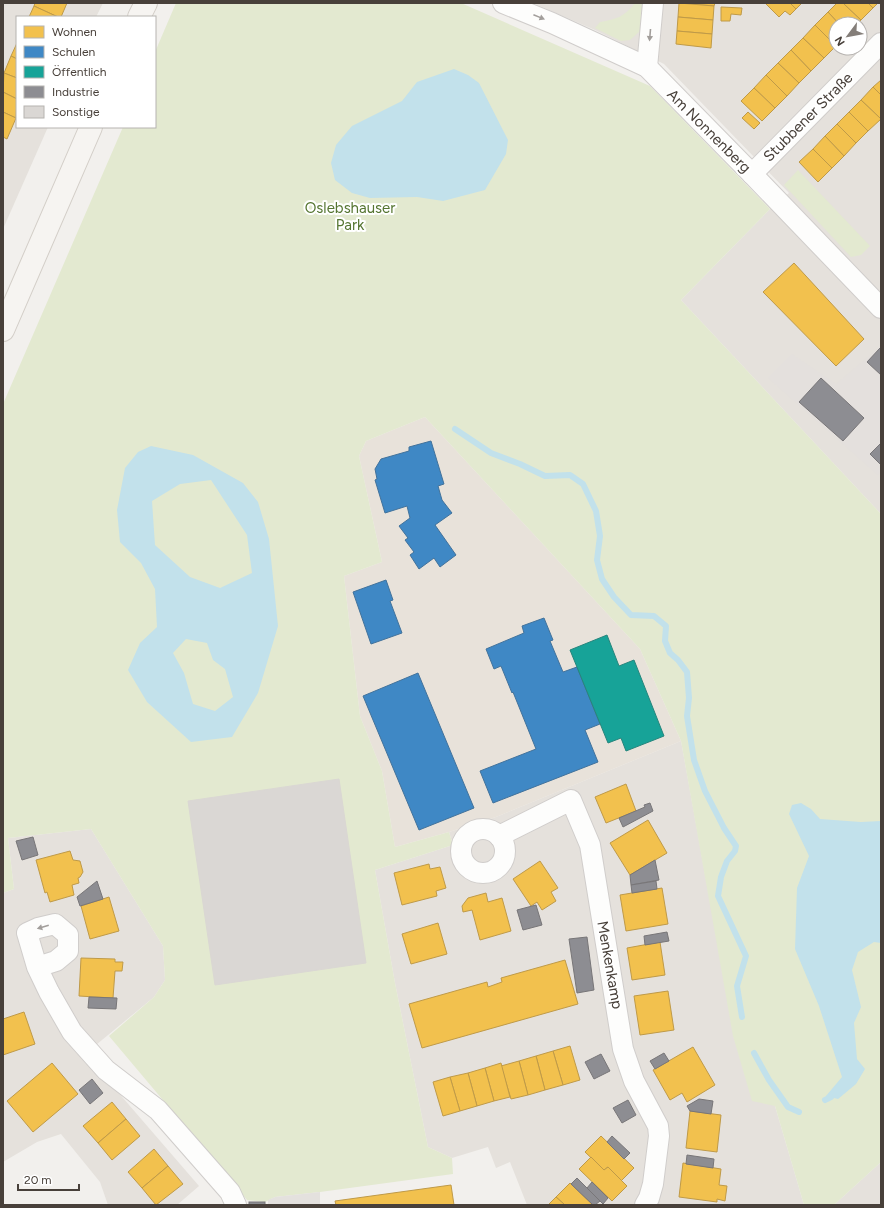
<svg xmlns="http://www.w3.org/2000/svg" width="884" height="1208" font-family="Figtree,sans-serif">
	<style>
		.residential { fill: #e5e1dc; fill-rule: evenodd }
		.industrial { fill: #e4e0dd }
		.education { fill: #e8e2da }
		.green { fill: #e3e9d0 }
		.parking { fill: #e4e1de }
		.water { fill: #c2e1eb; fill-rule: evenodd }
		.homes { fill: #f2c14e; stroke: #bf9a48 }
		.schools { fill: #3f88c5; stroke: #42729b }
		.public { fill: #17a398; stroke: #26857c }
		.industry { fill: #8d8d92; stroke: #787678 }
		.lines { fill: none; stroke-linecap: round; stroke-linejoin: round }
		.stream { stroke: #c2e1eb; stroke-width: 6 }
		.building { fill: #dad7d4; stroke: #dad7d3 }
		.minor-casing { stroke: #d0cdcb; stroke-width: 22 }
		.secondary-casing { stroke: #d3cec8; stroke-width: 24 }
		.minor { stroke: #fdfdfc; stroke-width: 20 }
		.secondary { stroke: #f6f4f1; stroke-width: 22 }
		.oneway { fill: #a29e9b }
		.labels { text-anchor: middle; dominant-baseline: central; stroke-width: 4; stroke-linejoin: round; paint-order: stroke }
		.street-label { font-size: 15px; fill: #48403a; stroke: #fff }
		.park-label { font-size: 15px; fill: #557531; stroke: #fff }
	</style>
	<rect width="100%" height="100%" fill="#f2f0ed"/>
	<!-- residential -->
	<g class="residential">
		<path d="M3,3H103L96,17H17V127H48L3,229Z"/>
		<path d="M533,3H881V514L681,300L770,209L789,193L664,64L595,30ZM836,24H860V48H836Z"/>
		<path d="M681,741L724,979L775,1106L804,1205H527L510,1162L496,1168L488,1147L452,1158L428,1147L395,983L375,870L453,845L449,832L496,817Z"/>
		<path d="M91,829L163,946L165,980L154,997L85,1054L199,1186L177,1205H108L100,1182L61,1134L37,1142L3,1162V893L14,889L8,838Z"/>
		<path d="M881,1162V1205H834Z"/>
	</g>
	<!-- industrial -->
	<path class="industrial" d="M881,346V472L878,475L768,378L792,354L836,384Z"/>
	<!-- education -->
	<path class="education" d="M425,417L640,649L681,741L496,817L449,832L395,847L382,771L360,716L344,576L382,562L359,456L366,441Z"/>
	<!-- green -->
	<g class="green">
		<path d="M176,3H461L650,86L770,209L681,300L881,514V1162L834,1205H804L775,1106L752,1101L733,1036L681,741L640,649L425,417L366,441L359,456L382,562L344,576L360,716L382,771L395,847L449,832L453,845L375,870L395,983L428,1147L452,1158L453,1174L320,1192L275,1197L265,1202L247,1200L109,1036L154,997L165,980L163,946L91,829L8,838L14,889L3,893V404L123,127H155V52Z"/>
		<path d="M635,3H646L645,21L639,32L630,40L621,41L595,28L600,22C617,19 624,17 635,3Z"/>
		<path d="M798,170L870,246L861,255L851,257L784,185Z"/>
	</g>
	<!-- parking -->
	<path class="parking" d="M320,1192V1205H268V1200L275,1197Z"/>
	<!-- water -->
	<g class="water">
		<path d="M454,69L468,75L479,83L508,140L506,154L485,190L443,201L417,197L370,198L352,193L335,180L331,163L336,145L352,126L402,101L417,82Z"/>
		<path d="M151,446L193,455L243,483L258,502L269,539L278,626L258,693L232,737L191,742L147,702L128,670L140,643L157,627L155,589L141,563L120,542L117,510L125,468L138,452ZM211,480L247,535L252,573L220,588L190,577L155,545L152,501L180,484ZM186,639L207,643L213,660L225,669L233,697L215,711L193,704L184,673L173,653Z"/>
		<path d="M801,803L811,809L820,819L861,822L881,821V943L874,942L858,952L852,970L861,1007L854,1023L857,1059L865,1069L856,1084L838,1099L826,1096L842,1077L819,1006L795,949L797,888L809,856L789,814L792,805Z"/>
	</g>
	<!-- homes -->
	<g class="homes">
		<path d="M35,3H67L61,17H58L34,6Z"/>
		<path d="M679,3H715L714,6Z"/>
		<path d="M679,3L714,6L713,20L678,17Z"/>
		<path d="M767,3H790L796,9L790,15L785,11L779,17L766,4Z"/>
		<path d="M790,3H802L796,9Z"/>
		<path d="M837,3H843L861,20L857,24H839L828,12Z"/>
		<path d="M843,3H868L873,8L861,20Z"/>
		<path d="M868,3H878L873,8Z"/>
		<path d="M34,6L58,17H29Z"/>
		<path d="M721,7L742,8L741,15L731,14L730,21H721Z"/>
		<path d="M828,12L839,24H836V46L815,25Z"/>
		<path d="M678,17L713,20L712,34L677,31Z"/>
		<path d="M815,25L836,46L824,58L803,38Z"/>
		<path d="M677,31L712,34L711,48L676,44Z"/>
		<path d="M803,38L824,58L811,71L791,50Z"/>
		<path d="M17,43V59L11,56Z"/>
		<path d="M791,50L811,71L799,83L778,63Z"/>
		<path d="M11,56L17,59V78L4,73Z"/>
		<path d="M778,63L799,83L787,96L766,75Z"/>
		<path d="M4,73L17,78V99L3,92Z"/>
		<path d="M766,75L787,96L775,108L754,88Z"/>
		<path d="M881,80V95L873,87Z"/>
		<path d="M873,87L881,95V119L861,100Z"/>
		<path d="M754,88L775,108L762,121L741,101Z"/>
		<path d="M3,92L17,99L16,118L3,112Z"/>
		<path d="M861,100L881,119L868,131L849,112Z"/>
		<path d="M3,112L16,118L7,139L3,137Z"/>
		<path d="M748,112L760,123L754,129L742,118Z"/>
		<path d="M849,112L868,131L856,143L837,124Z"/>
		<path d="M837,124L856,143L844,156L825,136Z"/>
		<path d="M825,136L844,156L832,168L813,149Z"/>
		<path d="M813,149L832,168L818,182L799,162Z"/>
		<path d="M794,263L864,339L836,366L763,292Z"/>
		<path d="M626,784L636,811L606,823L595,797Z"/>
		<path d="M648,820L667,853L630,875L610,843Z"/>
		<path d="M70,851L73,860L80,861L83,872L80,877L78,878L79,883L72,885L74,895L50,902L47,892L45,893L36,860Z"/>
		<path d="M540,861L558,888L551,892L556,901L542,910L537,902L531,906L513,879Z"/>
		<path d="M429,864L430,869L440,867L446,888L436,891L437,896L402,905L394,873Z"/>
		<path d="M662,888L668,924L626,931L620,895Z"/>
		<path d="M486,893L488,902L502,898L511,931L480,940L472,910L463,912L462,906L468,898Z"/>
		<path d="M109,897L119,931L90,939L81,906Z"/>
		<path d="M438,923L447,954L411,964L402,934Z"/>
		<path d="M660,942L665,975L632,980L627,948Z"/>
		<path d="M81,958L115,959V962H123L122,971H115L113,998L79,996Z"/>
		<path d="M565,960L578,1004L422,1048L409,1004L487,982L488,987L502,982L501,978Z"/>
		<path d="M668,991L674,1030L640,1035L634,996Z"/>
		<path d="M24,1012L35,1044L3,1055V1019Z"/>
		<path d="M570,1046L580,1080L563,1085L553,1051Z"/>
		<path d="M693,1047L715,1085L687,1102L682,1093L670,1100L653,1070Z"/>
		<path d="M553,1051L563,1085L545,1090L536,1056Z"/>
		<path d="M536,1056L545,1090L528,1095L519,1061Z"/>
		<path d="M519,1061L528,1095L511,1099L501,1066Z"/>
		<path d="M52,1063L78,1094L33,1132L7,1101Z"/>
		<path d="M501,1063L510,1097L494,1101L485,1068Z"/>
		<path d="M485,1068L494,1101L477,1106L468,1073Z"/>
		<path d="M468,1073L477,1106L460,1111L450,1077Z"/>
		<path d="M450,1077L460,1111L443,1116L433,1082Z"/>
		<path d="M112,1102L126,1119L98,1143L83,1126Z"/>
		<path d="M690,1111L721,1115L717,1152L686,1148Z"/>
		<path d="M126,1119L140,1136L112,1160L98,1143Z"/>
		<path d="M601,1136L634,1168L621,1181L608,1167L604,1170L585,1152Z"/>
		<path d="M154,1149L168,1166L142,1188L128,1172Z"/>
		<path d="M591,1157L604,1170L608,1167L627,1186L612,1201L579,1169Z"/>
		<path d="M683,1163L721,1169L719,1185L727,1186L725,1201L717,1199V1202L679,1197Z"/>
		<path d="M168,1166L183,1184L156,1205L142,1188Z"/>
		<path d="M570,1183L571,1184L593,1205H565L556,1197Z"/>
		<path d="M451,1185L454,1205H336L335,1201Z"/>
		<path d="M556,1197L565,1205H548Z"/>
	</g>
	<!-- schools -->
	<g class="schools">
		<path d="M431,441L444,484L438,486L442,500L452,513L435,525L456,555L440,567L434,558L419,569L410,555L414,552L405,540L408,538L399,526L410,518L407,506L385,513L375,480L377,479L375,469L381,459L409,451V447Z"/>
		<path d="M386,580L393,600L390,601L402,633L371,644L353,592Z"/>
		<path d="M544,618L553,640L550,641L563,672L577,667L600,724L585,730L598,762L493,803L480,771L536,749L513,692L512,693L501,666L494,669L486,649L524,633L522,626Z"/>
		<path d="M418,673L474,808L419,830L363,696Z"/>
	</g>
	<!-- public -->
	<path class="public" d="M607,635L619,666L634,660L664,736L626,751L621,738L608,743L570,650Z"/>
	<!-- industry -->
	<g class="industry">
		<path d="M880,348L881,349V375L867,362Z"/>
		<path d="M821,378L864,418L843,441L799,402Z"/>
		<path d="M881,443V465L870,454Z"/>
		<path d="M650,803L653,811L623,827L619,818L645,807L644,805Z"/>
		<path d="M33,837L38,855L22,860L16,841Z"/>
		<path d="M655,860L659,880L631,885L630,875Z"/>
		<path d="M97,881L103,899L80,906L77,897Z"/>
		<path d="M656,881L657,889L632,893L631,885Z"/>
		<path d="M536,905L542,925L523,930L517,910Z"/>
		<path d="M667,932L669,941L645,945L644,936Z"/>
		<path d="M587,937L594,990L577,993L569,939Z"/>
		<path d="M89,997L117,998L116,1009L88,1008Z"/>
		<path d="M664,1053L669,1061L655,1069L650,1061Z"/>
		<path d="M601,1054L610,1071L594,1079L585,1062Z"/>
		<path d="M92,1079L103,1093L90,1104L79,1090Z"/>
		<path d="M699,1099L713,1101L711,1114L690,1111L687,1106Z"/>
		<path d="M628,1100L636,1115L622,1123L613,1108Z"/>
		<path d="M612,1136L630,1153L624,1159L607,1142Z"/>
		<path d="M687,1155L714,1159L713,1168L686,1164Z"/>
		<path d="M577,1178L600,1201L595,1205H593L571,1184Z"/>
		<path d="M592,1182L608,1198L603,1204L587,1188Z"/>
		<rect x="249" y="1202" width="16" height="3"/>
	</g>
	<g class="lines">
		<!-- stream -->
		<g class="stream">
			<path d="M455,429L491,453L520,464L545,476L570,475L583,484L596,511L600,536L597,560L602,579L614,597L631,615L654,616L666,626L665,641L670,653L678,660L687,672L689,698L687,716L694,760L705,791L724,828L736,846L735,851L727,861L721,877L718,896L746,956L737,986L742,1017"/>
			<path d="M754,1053L769,1080L788,1107L799,1112"/>
			<path d="M825,1100L831,1097"/>
		</g>
	</g>
	<!-- building -->
	<path class="building" d="M339,779L366,963L215,985L188,801Z"/>
	<g class="lines">
		<!-- minor casing -->
		<g class="minor-casing">
			<g id="minor">
				<path d="M503,3L552,23L647,67L752,174L881,308"/>
				<path d="M647,67L653,3"/>
				<path d="M752,174L881,43"/>
				<circle cx="483" cy="851" r="22"/>
				<path d="M499,836L571,800L590,845L623,1049L634,1081L658,1126L659,1136L653,1184L649,1198L645,1205"/>
				<path d="M37,967L56,961L68,951V935L55,924L38,928L27,933L37,967L49,992L72,1032L106,1070L158,1110L230,1192L236,1205"/>
			</g>
		</g>
		<!-- secondary casing -->
		<g class="secondary-casing">
			<g id="secondary">
				<path d="M139,17L146,3"/>
				<path d="M3,330L91,127"/>
			</g>
		</g>
		<!-- minor -->
		<use href="#minor" class="minor"/>
		<!-- secondary -->
		<use href="#secondary" class="secondary"/>
	</g>
	<!-- one-way arrows -->
	<defs><path id="oneway-solid" d="M-6-.8H1V-3.2L6.5 0L1 3.2V.8H-6Z"/></defs>
	<g class="oneway">
		<use href="#oneway-solid" transform="translate(539 17) rotate(22)"/>
		<use href="#oneway-solid" transform="translate(650 35) rotate(95)"/>
		<use href="#oneway-solid" transform="translate(43 927) rotate(164)"/>
	</g>
	<g class="labels">
		<!-- street labels -->
		<g class="street-label">
			<text transform="translate(808 117) rotate(-45)">Stubbener Straße</text>
			<text transform="translate(709 131) rotate(45)">Am Nonnenberg</text>
			<text transform="translate(610 965) rotate(80)">Menkenkamp</text>
		</g>
		<!-- park labels -->
		<g class="park-label">
			<text x="350" y="208">Oslebshauser<tspan x="350" dy="17">Park</tspan></text>
		</g>
	</g>
	<!-- border -->
	<rect width="884" height="1208" fill="none" stroke="#48403a" stroke-width="8"/>
	<!-- legend -->
	<rect x="16" y="16" width="140" height="112" fill="#ffffff" stroke="#b6b3b0"/>
	<rect x="24" y="26" width="20" height="12" fill="#f2c14e" stroke="#b6b3b0"/>
	<text x="52" y="36" font-size="12" fill="#48403a">Wohnen</text>
	<rect x="24" y="46" width="20" height="12" fill="#3f88c5" stroke="#b6b3b0"/>
	<text x="52" y="56" font-size="12" fill="#48403a">Schulen</text>
	<rect x="24" y="66" width="20" height="12" fill="#17a398" stroke="#b6b3b0"/>
	<text x="52" y="76" font-size="12" fill="#48403a">Öffentlich</text>
	<rect x="24" y="86" width="20" height="12" fill="#8d8d92" stroke="#b6b3b0"/>
	<text x="52" y="96" font-size="12" fill="#48403a">Industrie</text>
	<rect x="24" y="106" width="20" height="12" fill="#dad7d4" stroke="#b6b3b0"/>
	<text x="52" y="116" font-size="12" fill="#48403a">Sonstige</text>
	<!-- north arrow -->
	<g transform="translate(848 36) rotate(238)"><circle r="19" fill="#ffffff" stroke="#b6b3b0"/>
	<path d="M0-3L7 15L0 10L-7 15Z" fill="#847e79"/>
	<text y="-6" font-size="11" font-weight="bold" text-anchor="middle" fill="#48403a">N</text>
	</g>
	<!-- scale -->
	<path d="M18 1184v6h61v-6" fill="none" stroke="#48403a" stroke-width="2"/>
	<text x="24" y="1184" font-size="12" fill="#48403a" stroke="#ffffff" stroke-width="3" paint-order="stroke">20 m</text>
</svg>
